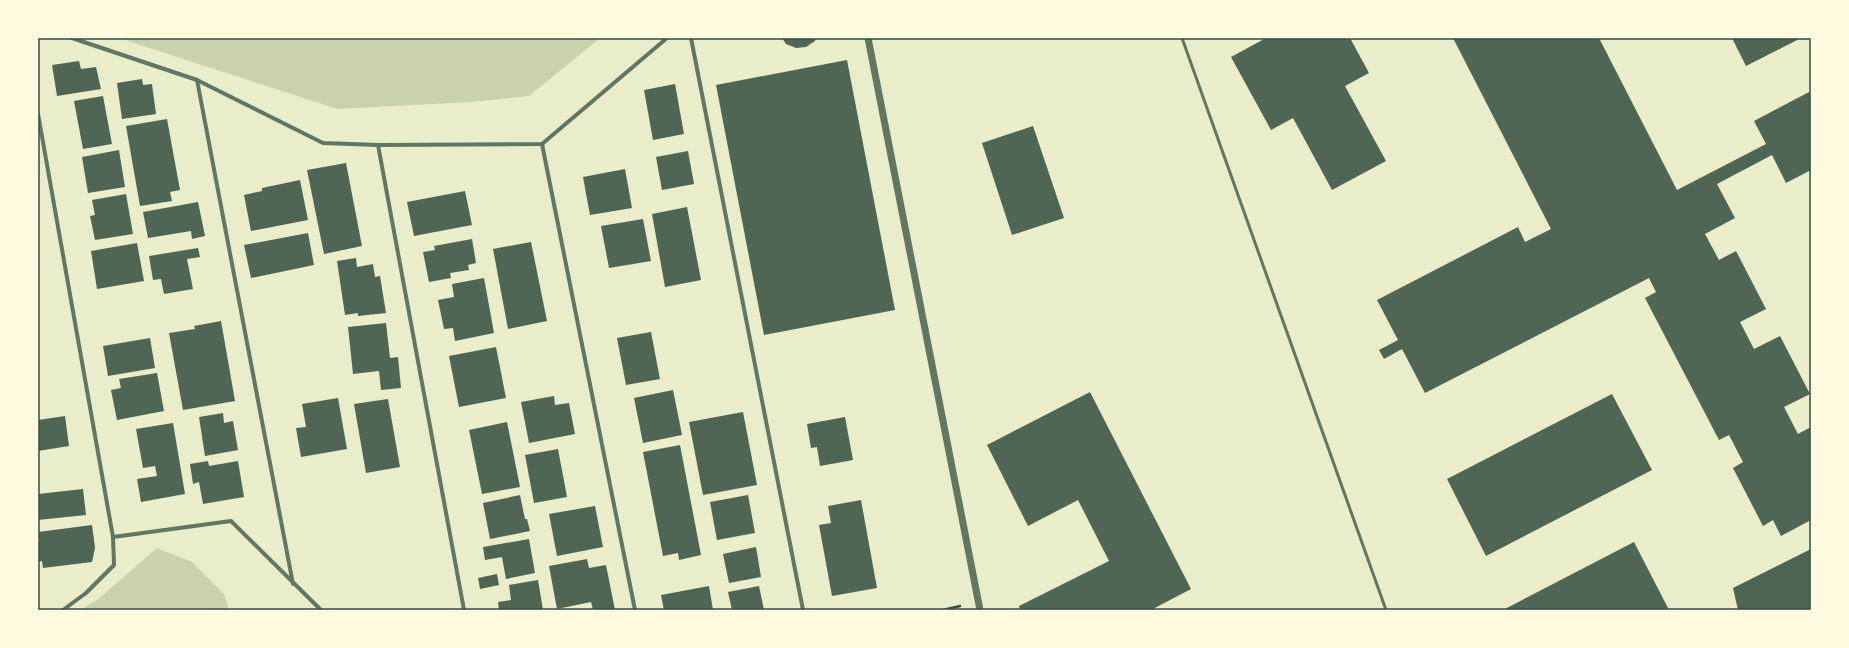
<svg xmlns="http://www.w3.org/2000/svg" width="1849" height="648" font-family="Signika,sans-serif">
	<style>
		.green { fill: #cad2ad }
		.building { fill: #4f6655 }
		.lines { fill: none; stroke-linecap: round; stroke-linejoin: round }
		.path { stroke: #344e41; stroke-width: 2.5 }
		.service { stroke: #617663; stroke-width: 3 }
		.minor { stroke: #617663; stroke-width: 4 }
		.tertiary { stroke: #617663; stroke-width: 7 }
		.neatline { fill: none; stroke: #344e41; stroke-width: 1.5 }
	</style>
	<rect width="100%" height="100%" fill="#e9edc9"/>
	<!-- green -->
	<g class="green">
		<path d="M119,38H600L529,96L471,102L337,109Z"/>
		<path d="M157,548L192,562L224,594L229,610H80L97,600Z"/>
	</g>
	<!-- building -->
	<g class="building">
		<path d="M782,38H816L815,41L806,47L796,48L786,44Z"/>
		<path d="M1266,38H1350L1369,73L1345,86L1386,161L1332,190L1293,118L1271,130L1231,57Z"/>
		<path d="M1453,38H1599L1677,190L1766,144L1754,121L1811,91V170L1786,183L1772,155L1717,184L1735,218L1705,234L1719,260L1736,251L1766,309L1740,322L1754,349L1780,336L1810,394L1784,407L1798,434L1811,427V520L1781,536L1773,520L1763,526L1733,468L1743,462L1729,435L1719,440L1645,298L1656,292L1649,278L1425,393L1402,349L1384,359L1379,350L1398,340L1377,300L1518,227L1525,242L1551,229Z"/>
		<path d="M1732,38H1801L1746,66Z"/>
		<path d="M847,60L895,310L764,335L716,85Z"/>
		<path d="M79,61L81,69L96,67L101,89L57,96L52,65Z"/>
		<path d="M142,79L143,85L152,84L156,114L122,119L117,83Z"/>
		<path d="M675,84L684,134L653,140L644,90Z"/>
		<path d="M103,96L112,144L83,149L74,101Z"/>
		<path d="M167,119L180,190L170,192L172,201L140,206L126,126Z"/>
		<path d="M1033,126L1064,218L1012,235L982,143Z"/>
		<path d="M119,150L125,187L88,193L82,157Z"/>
		<path d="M688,151L694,184L662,190L656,157Z"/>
		<path d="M346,163L362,246L324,254L307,170Z"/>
		<path d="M625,169L632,208L590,215L583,177Z"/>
		<path d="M300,180L308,220L251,231L244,195L262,191V188Z"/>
		<path d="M465,191L472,225L414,236L407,202Z"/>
		<path d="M126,194L133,234L95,240L90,216L95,215L92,200Z"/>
		<path d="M198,202L205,236L192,239L191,231L148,238L143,212Z"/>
		<path d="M687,207L701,280L665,287L652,214Z"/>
		<path d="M643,219L651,261L609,268L601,226Z"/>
		<path d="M308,233L314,265L251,278L244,245Z"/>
		<path d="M472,239L476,263L468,265L469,270L450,273L451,278L429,282L423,252L435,250L434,246Z"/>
		<path d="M531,242L547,321L508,329L493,249Z"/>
		<path d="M137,243L144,281L97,289L91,251Z"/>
		<path d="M198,248L200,257L187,259L193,289L164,294L161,279L153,280L149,256Z"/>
		<path d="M356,258L357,267L373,264L375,277L380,276L386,313L358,316V313L345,315L337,261Z"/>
		<path d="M484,278L494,333L455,341L453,328L444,329L438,300L454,297L452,284Z"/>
		<path d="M221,321L235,401L183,410L169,333L195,329L194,326Z"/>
		<path d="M386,323L390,358L398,357L401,388L381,390L379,371L353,374L348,327Z"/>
		<path d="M651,332L660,379L626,385L617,338Z"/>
		<path d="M150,338L155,368L108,376L103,346Z"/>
		<path d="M496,347L506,398L459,407L449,356Z"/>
		<path d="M157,373L164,411L117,420L111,390L121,388L119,379Z"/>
		<path d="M673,390L682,435L643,443L634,398Z"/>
		<path d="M1090,392L1191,589L1151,610H1020L1019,606L1109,561L1078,500L1028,526L987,445Z"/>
		<path d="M1612,394L1652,470L1486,556L1447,479Z"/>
		<path d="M554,396L555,405L569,403L575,434L529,443L521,402Z"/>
		<path d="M338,398L347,449L301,457L296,428L306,427L302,404Z"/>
		<path d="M388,399L400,467L366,473L354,404Z"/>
		<path d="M743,412L757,485L703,495L689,422Z"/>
		<path d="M223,413L224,423L233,421L238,450L205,456L199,417Z"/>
		<path d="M65,416L69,446L38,451V420Z"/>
		<path d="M845,417L853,460L820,466L817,447L811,448L807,424Z"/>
		<path d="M507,422L520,487L482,494L469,430Z"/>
		<path d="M173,423L185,494L141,502L137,479L157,476L155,466L143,468L136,429Z"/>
		<path d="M680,445L701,555L679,560L678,553L663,556L643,452Z"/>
		<path d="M558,449L567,497L534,503L525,455Z"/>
		<path d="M208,461L209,466L238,461L244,497L203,504L199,482L193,484L190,464Z"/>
		<path d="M83,489L86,515L38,520V494Z"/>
		<path d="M520,495L525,519H527L530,531L490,539L483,503Z"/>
		<path d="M748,495L755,533L717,540L710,502Z"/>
		<path d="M861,500L877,588L832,596L819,525L831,523L828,506Z"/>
		<path d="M595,506L603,547L557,556L549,514Z"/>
		<path d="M92,525L95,548L92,562L43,568L42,561L38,562V542H40L38,532Z"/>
		<path d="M529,539L535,573L506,579L502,557L485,560L483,547Z"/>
		<path d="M1634,542L1669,610H1503Z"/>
		<path d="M756,547L761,577L729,583L723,554Z"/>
		<path d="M1811,549V610H1738L1733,588Z"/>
		<path d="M587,559L589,568L606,565L615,610H593L591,602L557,609L549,566Z"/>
		<path d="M497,574L499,585L480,589L478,578Z"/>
		<path d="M538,580L543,610H499L498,602L511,600L509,585Z"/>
		<path d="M709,586L713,610H664L661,595Z"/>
		<path d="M759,586L764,610H732L728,592Z"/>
	</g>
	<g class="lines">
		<!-- path -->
		<path class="path" d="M943,610L960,606"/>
		<!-- service -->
		<path class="service" d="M1182,38L1386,610"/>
		<!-- minor -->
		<g class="minor">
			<path d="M72,38L197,80L323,143L378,145L542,144L667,38"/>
			<path d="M691,38L803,610"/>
			<path d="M197,80L293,584"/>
			<path d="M38,114L113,537L114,565L86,593L63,610"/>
			<path d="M542,144L635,610"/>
			<path d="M378,145L464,610"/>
			<path d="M113,537L231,521L321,610"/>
		</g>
		<!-- tertiary -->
		<path class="tertiary" d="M868,38L980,610"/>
	</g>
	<!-- border -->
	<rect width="1849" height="648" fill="none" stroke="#fefae0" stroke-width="78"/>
	<rect x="39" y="39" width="1771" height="570" class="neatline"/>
</svg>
